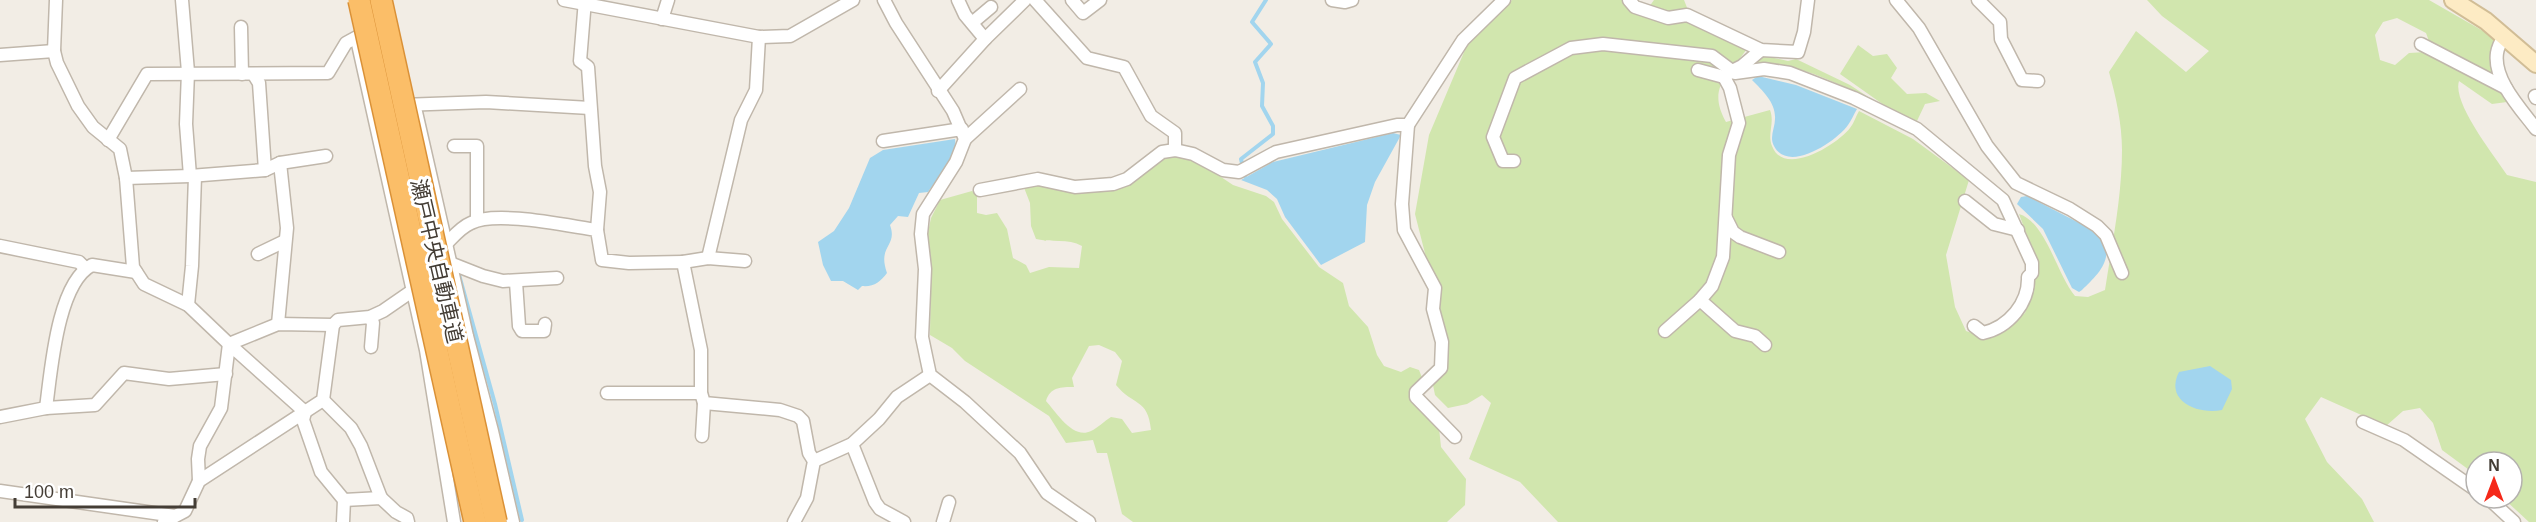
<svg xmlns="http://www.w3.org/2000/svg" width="2536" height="522" font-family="Helvetica,'Noto Sans JP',sans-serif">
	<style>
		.green { fill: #d1e6ae; fill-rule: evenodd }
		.water { fill: #a2d5ee }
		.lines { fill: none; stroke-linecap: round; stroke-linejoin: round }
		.stream { stroke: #a2d5ee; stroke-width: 4 }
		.minor-casing { stroke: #c0b7ab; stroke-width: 15 }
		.secondary-casing { stroke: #d1bd96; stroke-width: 20 }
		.minor { stroke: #fff; stroke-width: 12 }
		.secondary { stroke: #fdebc4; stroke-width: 16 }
		.motorway-bridge-casing { stroke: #da9137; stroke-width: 24; stroke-linecap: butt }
		.motorway-bridge { stroke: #fbbe68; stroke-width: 21 }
		.labels { text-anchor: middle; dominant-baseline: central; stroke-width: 6; stroke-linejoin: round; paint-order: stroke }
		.street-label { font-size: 21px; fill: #443d35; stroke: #fff }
	</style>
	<rect width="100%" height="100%" fill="#f2ede5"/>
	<!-- green -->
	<g class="green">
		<path d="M1512,0H1635L1649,7L1654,0H1684L1694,25L1747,49C1727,76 1707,88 1726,122L1770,110C1775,123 1767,134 1772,146C1784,178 1838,144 1850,128C1854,123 1856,116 1859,111L1913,139L1969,180L1946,255L1955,307L1966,331L1987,338L2025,313L2039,268L2019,214C2046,222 2057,275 2075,296L2088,297L2105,290C2112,244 2122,197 2122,150C2122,124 2116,97 2109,72L2136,31L2186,72L2209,51L2162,16L2147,0H2429L2497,39V77L2430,44L2426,33L2397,18L2383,22L2375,35L2380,60L2395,65L2409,53L2426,52L2502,90L2509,99L2507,102L2492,104L2459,81C2452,103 2494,155 2507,175L2536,182V522H2529L2503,498H2512V462H2476V475L2442,450L2433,423L2420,408L2403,411L2386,426L2321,397L2305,419L2327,462L2362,499L2374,522H1558L1520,482L1469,459L1491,403L1482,395L1467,404L1448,408L1435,395L1433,385L1444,375L1448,344L1415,214L1429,135L1467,45Z"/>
		<path d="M1858,45L1873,56L1887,54L1897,68L1891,78L1907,94L1926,93L1940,101L1925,104L1917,121L1898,115L1840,74Z"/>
		<path d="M1760,55L1788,61L1796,59L1850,85L1885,108C1845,87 1794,57 1747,66Z"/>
		<path d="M1165,157H1180L1197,161L1233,185L1266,196L1274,202L1282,219L1319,267L1343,283L1349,306L1368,327L1377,355L1384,366L1401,372L1410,367L1419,370L1423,380L1412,389L1439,428L1441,447L1466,479L1465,505L1447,522H1133L1122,514L1107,453H1097L1093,440L1066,443L1049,416L965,361L952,348L930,335L931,259L927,237L931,218L940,200L972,191L977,195V213L986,215L997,213L1007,229L1013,258L1026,265L1030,273L1049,267L1079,268L1082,246C1068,238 1051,243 1036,239L1031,226L1030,203L1023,185C1044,183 1063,192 1084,192C1125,193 1134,177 1165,157ZM1099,345L1115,352L1122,361L1116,385C1133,406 1148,398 1151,430L1132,433L1122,419L1111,417C1104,421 1098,428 1091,431C1073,440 1056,412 1046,401C1050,387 1061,387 1074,387L1072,378L1089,346Z"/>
	</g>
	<!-- water -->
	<g class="water">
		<path d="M1758,76L1796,85L1857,109C1854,114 1851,121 1848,125C1837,141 1788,174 1774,146C1769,137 1775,128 1775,119C1776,103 1763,91 1752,80Z"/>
		<path d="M1393,133L1401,135L1375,182L1367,205L1365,242L1321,265L1285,217L1277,199L1267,190L1241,180L1273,162Z"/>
		<path d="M955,139C958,158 939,177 928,192L919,193L908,217L898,216L890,225C898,247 877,245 887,273C880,282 874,287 862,286L858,290L843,281H831L823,265L818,242L834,231L849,208L870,158L883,150Z"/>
		<path d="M2027,196L2087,227L2104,241C2113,262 2095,277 2082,290L2079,292L2072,288L2043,229L2017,204L2021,197Z"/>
		<path d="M2210,366L2231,380L2232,389L2222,410C2198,415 2164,401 2179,372Z"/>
	</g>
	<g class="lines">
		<!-- stream -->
		<g class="stream">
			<path d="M1245,176L1241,159L1273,134V126L1262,106L1263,83L1255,62L1271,44L1252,22L1266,0"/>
			<path d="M458,271L495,404L522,520"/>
		</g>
		<!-- minor casing -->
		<g class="minor-casing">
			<g id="minor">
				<path d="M56,0L54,51L57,63L78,106L93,127L120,149L126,178L133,267L144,284L188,305L229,344L278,324L333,325L338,320L370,317L383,311L412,291"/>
				<path d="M182,0L188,72L186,124L190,176"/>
				<path d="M564,0L759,37L790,36L853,0"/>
				<path d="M585,0L580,61L588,67L595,166L600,192L597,230"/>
				<path d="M884,0L896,23L953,111L965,139L956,162L923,214L921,234L925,269L922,337L930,375L965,402L1020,453L1047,493L1089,522"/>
				<path d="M958,0L965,15L985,39"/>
				<path d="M1035,0L1087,58L1124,67L1151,116L1175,133V150"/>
				<path d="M1072,0L1083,13L1100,0"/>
				<path d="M1332,0L1345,2L1352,0"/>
				<path d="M1629,0L1635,7L1668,18L1687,15L1761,50L1798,52L1804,32L1808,0"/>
				<path d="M1896,0L1919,28L1987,146L2016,183L2070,209L2097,226L2106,235L2122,273"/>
				<path d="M1978,0L2000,22L2001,39L2022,80L2038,81"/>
				<path d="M662,19L668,0"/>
				<path d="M972,23L991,7"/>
				<path d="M241,27L242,74"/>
				<path d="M2504,36C2501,41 2498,47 2497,53C2493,80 2521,109 2536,129"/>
				<path d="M358,44L426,350L454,522"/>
				<path d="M2421,44L2506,88"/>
				<path d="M0,55L54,51"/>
				<path d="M1698,70L1724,77L1732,71L1735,73L1764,69L1790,73L1854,98L1917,129L2003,200L2032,263V273L2028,277C2029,303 2009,327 1983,333L1974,326"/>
				<path d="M254,75L259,83L265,170"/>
				<path d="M938,91L985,39L1025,0"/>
				<path d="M2535,96L2536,98"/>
				<path d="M402,105L486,102L590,108"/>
				<path d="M416,112L467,336L492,431L513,522"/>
				<path d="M1408,125L1402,204L1404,230L1435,288L1433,309L1442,342L1441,368L1416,392V397L1455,437"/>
				<path d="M965,139L1020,89"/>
				<path d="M108,140L147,74L328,73L346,43L357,37"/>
				<path d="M883,141L962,129"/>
				<path d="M454,146H477V220"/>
				<path d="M1514,161H1503L1493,137L1515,78L1571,48L1603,44L1712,56L1732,71L1742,66L1761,50"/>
				<path d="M126,178L190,176L265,170L280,163L326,156"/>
				<path d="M980,190L1038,179L1075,187L1113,184L1127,179L1162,152L1175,150L1193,154L1223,170L1239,172L1276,152L1397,125H1408L1463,40L1504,0"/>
				<path d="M1965,201L1994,224L2018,230"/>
				<path d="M1726,218L1733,232L1740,237L1779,252"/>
				<path d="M446,244C453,237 461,227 471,223C496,210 568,226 597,230L602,260L629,263L683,262L701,350V393L704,403L780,410L798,416L803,421L809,453L814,461L807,498L794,522"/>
				<path d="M0,246L79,262L85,268"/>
				<path d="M258,254L285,241"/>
				<path d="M708,258L741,120L756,90L759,37"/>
				<path d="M683,262L708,258L745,261"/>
				<path d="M450,263L483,276L503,281L557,278"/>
				<path d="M516,282L519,326L522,331H544L545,324"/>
				<path d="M1700,300L1735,331L1755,336L1765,345"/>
				<path d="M188,305L192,266L195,176"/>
				<path d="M370,317L373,323L371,347"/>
				<path d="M278,324L287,228L280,163"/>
				<path d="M1665,331L1700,300L1712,286L1723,257L1729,155L1739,123L1730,88L1724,77"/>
				<path d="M607,393H701"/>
				<path d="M323,400L351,428L361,446L381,498"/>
				<path d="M46,408C51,372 57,283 92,265L136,272"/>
				<path d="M305,412L303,420L321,472L344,500L343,522"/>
				<path d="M0,417L46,408L95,405L124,373L169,379L226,374"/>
				<path d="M2363,422L2404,440L2476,490"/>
				<path d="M702,436L704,403"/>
				<path d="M852,444L875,502L880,509L904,522"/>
				<path d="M814,461L852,444L879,419L897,397L930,375"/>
				<path d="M199,481L198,459L200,446L221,408L229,344L305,412"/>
				<path d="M0,491L175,516"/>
				<path d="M2488,498L2514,522"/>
				<path d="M344,500L381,498L396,512L407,518L408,522"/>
				<path d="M164,522L185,511L199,481L323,400L333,325"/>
				<path d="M943,522L949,502"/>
			</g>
		</g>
		<!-- secondary casing -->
		<g class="secondary-casing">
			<path id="secondary" d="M2453,0L2486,21L2536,64"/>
		</g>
		<!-- minor -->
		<use href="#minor" class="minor"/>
		<!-- secondary -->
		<use href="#secondary" class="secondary"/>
		<!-- motorway-bridge casing -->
		<g class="motorway-bridge-casing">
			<g id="motorway-bridge">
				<path d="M359,0L475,522"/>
				<path d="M381,0L496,522"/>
			</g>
		</g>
		<!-- motorway-bridge -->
		<use href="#motorway-bridge" class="motorway-bridge"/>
	</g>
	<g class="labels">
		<!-- street labels -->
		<g class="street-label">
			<text transform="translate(437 261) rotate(77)">瀬戸中央自動車道</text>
		</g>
	</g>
	<!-- north arrow -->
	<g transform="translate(2494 480)"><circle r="28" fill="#ffffff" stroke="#b4b1ae" stroke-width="1.5"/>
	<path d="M0-4.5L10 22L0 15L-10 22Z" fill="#f52919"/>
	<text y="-9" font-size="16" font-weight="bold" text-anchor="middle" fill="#443d35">N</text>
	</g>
	<!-- scale -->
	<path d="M15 498v9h180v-9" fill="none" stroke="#443d35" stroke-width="3"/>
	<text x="24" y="498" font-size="18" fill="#443d35" stroke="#ffffff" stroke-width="4.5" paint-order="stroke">100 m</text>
</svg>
